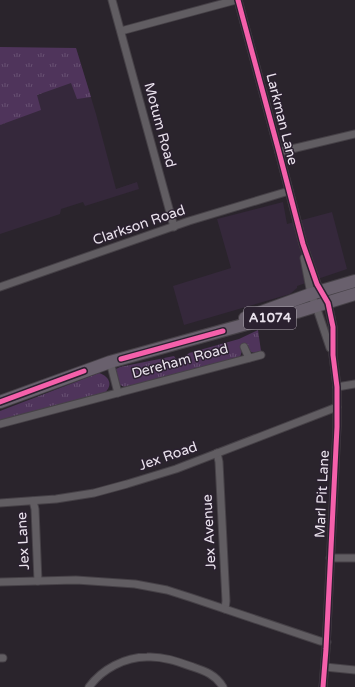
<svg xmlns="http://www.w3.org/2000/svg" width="355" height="687" font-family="'Varela Round',sans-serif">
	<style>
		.built { fill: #35283b }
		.grass { fill: url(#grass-tufts) }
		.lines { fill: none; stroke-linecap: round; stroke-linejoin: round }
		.street-casing { stroke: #464147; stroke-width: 9 }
		.highway-casing { stroke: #464147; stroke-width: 14 }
		.street { stroke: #615d62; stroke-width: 7 }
		.highway { stroke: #69606d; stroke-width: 12 }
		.cycleway-casing { stroke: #2b2130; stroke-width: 8 }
		.cycleway { stroke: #f560ab; stroke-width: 5 }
		.labels { text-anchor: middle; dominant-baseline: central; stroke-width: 3; stroke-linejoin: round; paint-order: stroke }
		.shield { fill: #2b2130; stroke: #b1a9b4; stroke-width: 1 }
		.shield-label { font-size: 13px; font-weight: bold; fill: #eae3ed }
		.street-label { font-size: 14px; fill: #eae3ed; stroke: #2b2130 }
	</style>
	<defs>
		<pattern id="grass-tufts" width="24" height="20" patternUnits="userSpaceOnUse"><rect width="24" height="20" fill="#4f345b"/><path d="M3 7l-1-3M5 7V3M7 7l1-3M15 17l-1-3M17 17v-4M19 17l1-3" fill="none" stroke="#685173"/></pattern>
	</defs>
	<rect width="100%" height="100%" fill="#2a242c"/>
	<!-- built -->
	<g class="built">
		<path d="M0,48H76L96,114L116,189L137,182L139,189L85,206L83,202L61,209L60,214L0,234Z"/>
		<path d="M283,202L287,224L332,212L347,269L297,286V288L290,294L184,325L173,286L231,268L217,219Z"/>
	</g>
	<!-- grass -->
	<g class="grass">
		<path d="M0,47L76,48L91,97L77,99L71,83L37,95L41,110L0,125Z"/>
		<path d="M258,330L261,351C256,352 252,354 248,350L242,351L240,357L126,387C116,386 114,378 116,369L120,367L174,356L176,359L186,356L189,353L239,339Z"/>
		<path d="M99,373C111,377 113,387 103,394L0,421V411Z"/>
	</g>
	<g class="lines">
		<!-- street casing -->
		<g class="street-casing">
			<g id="street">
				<path d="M112,0L174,227"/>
				<path d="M238,0L279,152L303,244L317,284L328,303L333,327V355L337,387V427L326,649L323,687"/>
				<path d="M121,31L236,0"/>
				<path d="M279,152L355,134"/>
				<path d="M304,258L311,294L316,306L330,348"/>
				<path d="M0,287L189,221L289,191"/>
				<path d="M244,347L249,358"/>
				<path d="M110,362L118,393"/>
				<path d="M337,387L355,384"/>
				<path d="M0,424L261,355"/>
				<path d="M217,453L219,462L226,601L225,609"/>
				<path d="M33,501L35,509L38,581"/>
				<path d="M0,503L56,499L94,493L127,484L176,469L337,407"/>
				<path d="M330,558H355"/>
				<path d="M0,582L76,580L135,584L167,590L192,598L320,641L327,642"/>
				<path d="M0,658H3"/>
				<path d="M325,667L355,670"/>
				<path d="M89,687C102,669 125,657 147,657C163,656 179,662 193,667C205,671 216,675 223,687"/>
			</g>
		</g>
		<!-- highway casing -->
		<g class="highway-casing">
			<g id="highway">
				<path d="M245,318L311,294L355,281"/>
				<path d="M0,402L110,362L261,320L297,312L355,294"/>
			</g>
		</g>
		<!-- street -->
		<use href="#street" class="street"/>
		<!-- highway -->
		<use href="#highway" class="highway"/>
		<!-- cycleway casing -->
		<g class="cycleway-casing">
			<g id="cycleway">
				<path d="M238,0L279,152L303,244L317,284L328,303L333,327V355L337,387V427L326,649L323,687"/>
				<path d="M121,359L223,331"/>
				<path d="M0,402L84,371"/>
			</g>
		</g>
		<!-- cycleway -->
		<use href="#cycleway" class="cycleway"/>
	</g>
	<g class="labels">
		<!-- shield labels -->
		<rect class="shield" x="244" y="307" width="52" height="22" rx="3"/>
		<g class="shield-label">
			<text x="270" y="318">A1074</text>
		</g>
		<!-- street labels -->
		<g class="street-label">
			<text transform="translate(282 119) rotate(76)">Larkman Lane</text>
			<text transform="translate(160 125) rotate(75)">Motum Road</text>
			<text transform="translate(139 225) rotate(-19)">Clarkson Road</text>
			<text transform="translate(180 361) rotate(-15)">Dereham Road</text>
			<text transform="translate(168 456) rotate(-19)">Jex Road</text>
			<text transform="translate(322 494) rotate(-87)">Marl Pit Lane</text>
			<text transform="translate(209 532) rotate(-93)">Jex Avenue</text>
			<text transform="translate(23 541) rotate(-93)">Jex Lane</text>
		</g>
	</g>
</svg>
